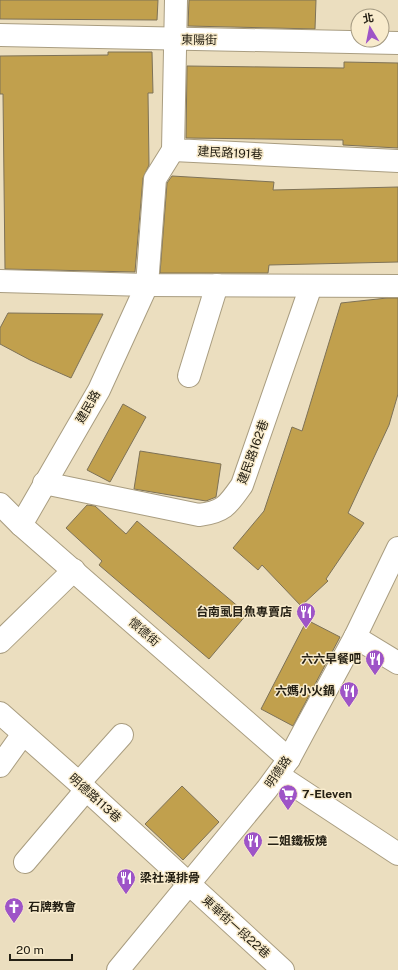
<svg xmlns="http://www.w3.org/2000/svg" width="398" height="970" font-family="'Public Sans','Noto Sans TC',sans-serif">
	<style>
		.building { fill: #c1a04d; stroke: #7e7257 }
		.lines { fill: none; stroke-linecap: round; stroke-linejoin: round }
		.minor-casing { stroke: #a99d80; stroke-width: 24 }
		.minor { stroke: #fff; stroke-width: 22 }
		.labels { text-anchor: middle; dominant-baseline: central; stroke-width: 3; stroke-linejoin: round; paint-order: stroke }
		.street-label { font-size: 12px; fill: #252014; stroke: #f8ebcc }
		.poi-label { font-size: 12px; font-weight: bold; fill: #252014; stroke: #f8ebcc; text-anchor: start }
	</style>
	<rect width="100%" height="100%" fill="#ebdebf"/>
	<!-- building -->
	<g class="building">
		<path d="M0,0H158L157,20L0,19Z"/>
		<path d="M189,0H316L315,29L188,26Z"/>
		<path d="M108,52H152L153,93H148L149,165L143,178L135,272L5,269L3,94H0V56L108,55Z"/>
		<path d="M344,62L398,63V148L343,145V140L186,138L187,66L344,68Z"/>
		<path d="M172,176L274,182L273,190L398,187V262L269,265L268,273H160L167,183Z"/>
		<path d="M387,298H398V394L389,425L348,513L364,523L326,579L328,581L301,606L262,565L258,570L233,548L264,511L292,427L302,431L341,303Z"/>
		<path d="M8,313L103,314L71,378L30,360L0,344V328Z"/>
		<path d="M123,404L146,417L110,482L87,470Z"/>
		<path d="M140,451L221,464L216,497L206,501L134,489Z"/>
		<path d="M87,505L95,506L126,534L137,521L247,614L209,659L99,565L102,561L66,528Z"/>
		<path d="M307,620L340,637L293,726L261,709Z"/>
		<path d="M182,786L219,822L183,860L145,824Z"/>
	</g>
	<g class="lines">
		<!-- minor casing -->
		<g class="minor-casing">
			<g id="minor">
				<path d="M176,0L173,150L398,161"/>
				<path d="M0,35L398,43"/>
				<path d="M0,281L147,285L398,286"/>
				<path d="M189,376L217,285"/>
				<path d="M44,483L199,515C224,512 228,505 242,485L311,286"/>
				<path d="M0,504L21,525L289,759"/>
				<path d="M21,525L99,390L147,285L155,179L173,150"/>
				<path d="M355,637L398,663"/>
				<path d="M0,642L74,570"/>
				<path d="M0,713L79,783L283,970"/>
				<path d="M0,766L23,734"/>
				<path d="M278,775L398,854"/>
				<path d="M79,783L122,735"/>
				<path d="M25,862L86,790"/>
				<path d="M118,970L267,789L289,759L304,731L355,637L398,548"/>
			</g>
		</g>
		<!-- minor -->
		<use href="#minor" class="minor"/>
	</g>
	<!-- icons -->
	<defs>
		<g id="restaurant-pin" transform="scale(1)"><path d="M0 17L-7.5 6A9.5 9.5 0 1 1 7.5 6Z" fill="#9e54c7" stroke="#f8ebcc"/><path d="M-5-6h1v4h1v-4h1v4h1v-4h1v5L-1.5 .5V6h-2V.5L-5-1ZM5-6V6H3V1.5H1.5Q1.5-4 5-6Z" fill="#fff"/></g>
		<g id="supermarket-pin" transform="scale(1)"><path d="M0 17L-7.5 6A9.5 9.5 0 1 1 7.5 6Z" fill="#9e54c7" stroke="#f8ebcc"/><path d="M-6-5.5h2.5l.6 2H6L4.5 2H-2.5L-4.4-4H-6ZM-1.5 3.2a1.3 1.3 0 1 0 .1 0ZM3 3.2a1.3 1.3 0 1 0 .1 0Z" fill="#fff"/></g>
		<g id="church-pin" transform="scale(1)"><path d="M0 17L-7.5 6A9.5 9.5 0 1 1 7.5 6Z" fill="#9e54c7" stroke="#f8ebcc"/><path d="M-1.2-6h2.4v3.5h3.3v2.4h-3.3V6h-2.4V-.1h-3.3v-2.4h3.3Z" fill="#fff"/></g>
	</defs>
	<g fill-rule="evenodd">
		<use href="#restaurant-pin" x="306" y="612"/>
		<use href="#restaurant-pin" x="375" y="659"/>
		<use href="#restaurant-pin" x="349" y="691"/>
		<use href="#supermarket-pin" x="288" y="794"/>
		<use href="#restaurant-pin" x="253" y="841"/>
		<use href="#restaurant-pin" x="126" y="878"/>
		<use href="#church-pin" x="14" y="907"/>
	</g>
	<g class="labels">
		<!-- street labels -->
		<g class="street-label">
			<text transform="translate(199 40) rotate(1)">東陽街</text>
			<text transform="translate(230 153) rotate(3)">建民路191巷</text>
			<text transform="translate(88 407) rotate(-60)">建民路</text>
			<text transform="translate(253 452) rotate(-70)">建民路162巷</text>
			<text transform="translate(144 632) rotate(41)">懷德街</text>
			<text transform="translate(278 772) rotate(-55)">明德路</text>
			<text transform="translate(95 798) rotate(42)">明德路113巷</text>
			<text transform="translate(236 927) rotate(42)">東華街一段22巷</text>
		</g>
		<!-- poi labels -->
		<g class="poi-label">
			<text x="292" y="612" text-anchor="end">台南虱目魚專賣店</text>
			<text x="361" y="659" text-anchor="end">六六早餐吧</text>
			<text x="335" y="691" text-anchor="end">六媽小火鍋</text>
			<text x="302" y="794">7-Eleven</text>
			<text x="267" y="841">二姐鐵板燒</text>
			<text x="140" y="878">梁社漢排骨</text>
			<text x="28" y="907">石牌教會</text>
		</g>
	</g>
	<!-- north arrow -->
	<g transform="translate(370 28) rotate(350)"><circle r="19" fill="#f8ebcc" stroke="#a49a82"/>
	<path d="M0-3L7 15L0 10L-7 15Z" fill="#9e54c7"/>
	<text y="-6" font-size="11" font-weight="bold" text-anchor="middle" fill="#252014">北</text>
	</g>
	<!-- scale -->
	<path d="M10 954v6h62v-6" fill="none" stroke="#252014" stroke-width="2"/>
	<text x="16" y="954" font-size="12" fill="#252014" stroke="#f8ebcc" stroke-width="3" paint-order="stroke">20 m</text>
</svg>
